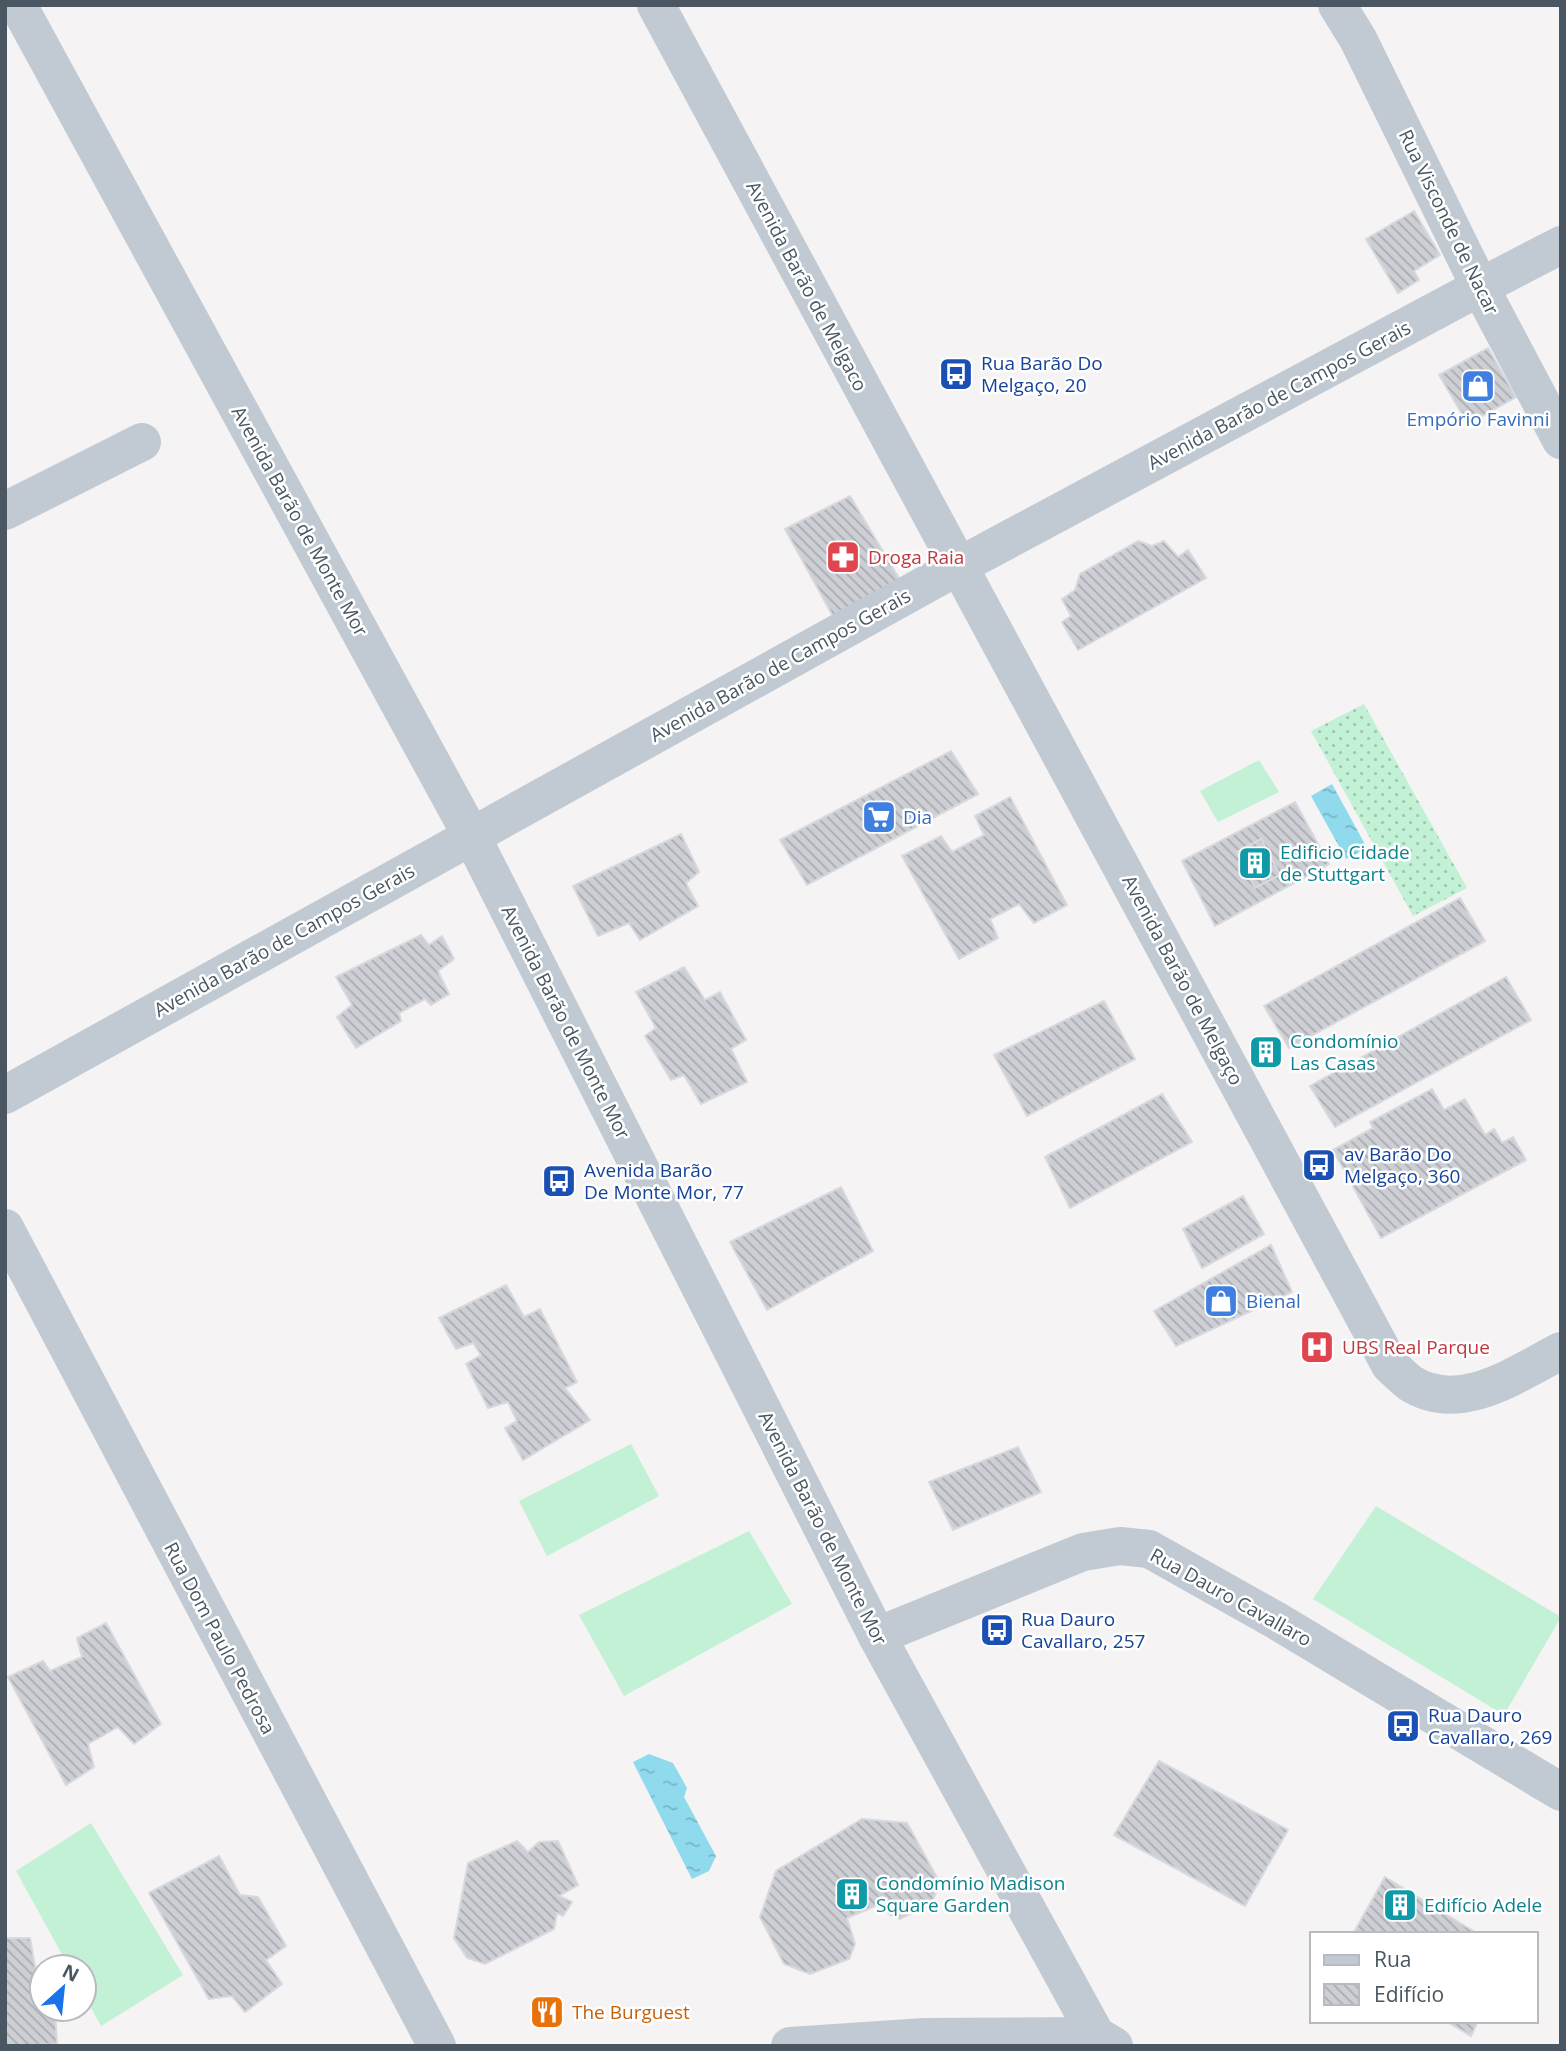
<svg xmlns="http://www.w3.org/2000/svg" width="1566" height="2051" font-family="'Open Sans',sans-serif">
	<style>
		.grass { fill: url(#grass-dots) }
		.pitch { fill: #c3f1d5 }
		.water { fill: url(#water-ripples) }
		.building { fill: url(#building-back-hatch); stroke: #d7d9de; stroke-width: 2 }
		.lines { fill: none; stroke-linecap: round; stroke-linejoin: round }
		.street { stroke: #c1cad2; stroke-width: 38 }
		.labels { text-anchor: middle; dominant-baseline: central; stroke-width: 5; stroke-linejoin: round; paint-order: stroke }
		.street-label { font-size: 19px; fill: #4a5661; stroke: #fff }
		.transit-label { font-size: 19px; fill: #164399; stroke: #fff; text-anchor: start }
		.shop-label { font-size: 19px; fill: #366cbe; stroke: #fff; text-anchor: start }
		.health-label { font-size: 19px; fill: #be3a42; stroke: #fff; text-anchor: start }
		.culture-label { font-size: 19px; fill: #0d838f; stroke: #fff; text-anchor: start }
		.food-label { font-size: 19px; fill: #c56008; stroke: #fff; text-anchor: start }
	</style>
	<defs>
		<pattern id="grass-dots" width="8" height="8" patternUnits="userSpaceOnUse" patternTransform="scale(1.75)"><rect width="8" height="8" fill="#c3f1d5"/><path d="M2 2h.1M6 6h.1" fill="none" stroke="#a0c6b0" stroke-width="1.8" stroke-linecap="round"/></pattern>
		<pattern id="water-ripples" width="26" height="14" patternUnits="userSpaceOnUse" patternTransform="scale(1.75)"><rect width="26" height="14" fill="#90daee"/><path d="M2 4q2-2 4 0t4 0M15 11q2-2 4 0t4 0" fill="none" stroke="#78b4c4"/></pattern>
		<pattern id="building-back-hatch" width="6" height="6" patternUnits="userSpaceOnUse" patternTransform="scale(1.75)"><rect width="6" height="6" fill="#cdcfd5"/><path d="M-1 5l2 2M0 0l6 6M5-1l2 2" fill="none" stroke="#a8abb0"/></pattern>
	</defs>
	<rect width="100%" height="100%" fill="#f5f3f3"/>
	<!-- grass -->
	<path class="grass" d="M1364,704L1467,888L1413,916L1311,731Z"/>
	<!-- pitch -->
	<g class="pitch">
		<path d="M1259,760L1279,792L1218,822L1200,791Z"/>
		<path d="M631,1444L659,1496L547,1556L519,1501Z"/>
		<path d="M1376,1506L1561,1617L1504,1715L1313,1599Z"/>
		<path d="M749,1531L792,1604L624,1696L579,1615Z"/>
		<path d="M91,1823L183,1975L101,2026L84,1995V1967H69L16,1871Z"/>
	</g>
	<!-- water -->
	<g class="water">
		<path d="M1332,784L1367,848L1346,859L1311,796Z"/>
		<path d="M649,1754L673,1763L687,1788L684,1797L716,1856L709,1871L692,1879L633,1762Z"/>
	</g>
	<!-- building -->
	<g class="building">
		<path d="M1414,211L1440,255L1414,271L1419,280L1398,293L1366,239Z"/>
		<path d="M1488,348L1516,397L1468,424L1439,375Z"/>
		<path d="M850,496L903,585L835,620L785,529Z"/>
		<path d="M1138,541L1152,546L1164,541L1178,557L1188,550L1206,578L1078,650L1062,622L1071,616L1062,599L1075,590L1080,574Z"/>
		<path d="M951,751L978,794L807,885L780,840Z"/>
		<path d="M1010,797L1067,905L1034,923L1019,904L990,919L998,938L959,959L902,856L941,836L952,852L984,835L975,816Z"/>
		<path d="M1295,802L1329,864L1215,926L1182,861Z"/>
		<path d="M681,834L699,872L686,883L698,906L640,940L629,923L598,936L573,886Z"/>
		<path d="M1261,839L1280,875L1255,888L1237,852Z"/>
		<path d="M1460,898L1485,941L1289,1048L1264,1006Z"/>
		<path d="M421,935L429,945L442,936L454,959L438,971L449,994L431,1005L425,999L399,1013L401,1021L356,1048L337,1017L352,1005L336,977Z"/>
		<path d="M684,967L705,1000L720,992L746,1040L731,1049L747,1082L701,1104L684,1075L671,1080L645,1036L656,1028L636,992Z"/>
		<path d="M1506,977L1531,1020L1335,1127L1310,1086Z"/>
		<path d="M1104,1001L1135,1059L1027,1116L994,1055Z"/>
		<path d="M1271,1037L1281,1055L1261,1068L1251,1049Z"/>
		<path d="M1432,1089L1444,1110L1465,1099L1485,1135L1494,1129L1502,1143L1513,1137L1526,1160L1381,1238L1333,1150L1373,1128L1370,1122Z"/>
		<path d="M1162,1094L1192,1142L1070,1208L1045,1157Z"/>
		<path d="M841,1187L873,1251L767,1310L730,1242Z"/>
		<path d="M1243,1196L1264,1234L1202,1268L1183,1229Z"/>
		<path d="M1271,1245L1292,1292L1176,1346L1154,1311Z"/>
		<path d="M506,1285L524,1317L540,1309L577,1382L565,1388L590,1420L523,1460L505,1428L517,1421L508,1402L488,1408L466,1364L481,1355L473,1343L456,1349L439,1318Z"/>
		<path d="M1018,1447L1041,1492L953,1530L929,1482Z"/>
		<path d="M106,1623L161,1724L134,1744L118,1727L88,1744L94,1767L66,1785L8,1677L43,1661L50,1671L82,1657L77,1638Z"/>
		<path d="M1159,1761L1288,1830L1245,1906L1114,1835Z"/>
		<path d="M862,1819L907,1823L940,1883L931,1904L900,1919L890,1915L880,1904L847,1918L855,1944L849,1959L810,1974L784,1964L760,1917L776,1871Z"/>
		<path d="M517,1841L528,1852L539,1842L558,1841L578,1885L559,1896L572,1902L563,1916L557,1913L554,1929L485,1964L467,1958L454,1938L468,1863Z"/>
		<path d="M219,1856L240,1895L258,1897L286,1946L266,1960L282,1984L245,2012L232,1996L209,1999L149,1893Z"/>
		<path d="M1385,1877L1478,1934H1353Z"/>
		<path d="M5,1938H30L40,1995H42V2009H55L57,2044L5,2046Z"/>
		<path d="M1446,2021H1478L1471,2036Z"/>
	</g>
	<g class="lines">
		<!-- street -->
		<g class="street">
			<path d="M18,5L471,835L877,1636L1102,2046"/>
			<path d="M656,5L1390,1365C1397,1371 1403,1378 1410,1383C1460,1415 1516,1374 1561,1351"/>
			<path d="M1337,5L1358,39L1480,287L1561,440"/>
			<path d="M5,511L142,442"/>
			<path d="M5,1095L959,566L1480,287L1561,245"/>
			<path d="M5,1228L437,2046"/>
			<path d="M877,1636L1083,1552L1120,1546L1149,1549L1277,1621L1561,1792"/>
			<path d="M790,2046L925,2037L1097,2036L1114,2046"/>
		</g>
	</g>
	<!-- icons -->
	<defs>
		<g id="bus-square" transform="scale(1.75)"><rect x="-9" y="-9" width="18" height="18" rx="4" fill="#1a4fb4" stroke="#fff"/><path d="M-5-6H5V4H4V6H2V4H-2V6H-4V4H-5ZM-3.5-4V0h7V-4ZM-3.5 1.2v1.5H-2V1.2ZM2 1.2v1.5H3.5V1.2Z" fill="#fff"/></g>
		<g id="shop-square" transform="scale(1.75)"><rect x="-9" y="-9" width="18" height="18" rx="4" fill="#3f7fe0" stroke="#fff"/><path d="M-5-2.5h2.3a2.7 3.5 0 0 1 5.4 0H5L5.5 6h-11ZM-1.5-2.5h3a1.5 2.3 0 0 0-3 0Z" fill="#fff"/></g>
		<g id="pharmacy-square" transform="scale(1.75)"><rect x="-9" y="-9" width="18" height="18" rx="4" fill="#e0444e" stroke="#fff"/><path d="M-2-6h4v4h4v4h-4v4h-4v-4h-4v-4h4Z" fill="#fff"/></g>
		<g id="supermarket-square" transform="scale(1.75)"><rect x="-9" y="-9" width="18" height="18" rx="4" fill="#3f7fe0" stroke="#fff"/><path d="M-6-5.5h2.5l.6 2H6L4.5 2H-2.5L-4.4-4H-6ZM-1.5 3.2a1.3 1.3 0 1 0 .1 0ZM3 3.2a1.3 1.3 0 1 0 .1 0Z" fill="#fff"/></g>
		<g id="building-square" transform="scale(1.75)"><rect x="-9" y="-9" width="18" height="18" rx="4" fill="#0f9aa8" stroke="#fff"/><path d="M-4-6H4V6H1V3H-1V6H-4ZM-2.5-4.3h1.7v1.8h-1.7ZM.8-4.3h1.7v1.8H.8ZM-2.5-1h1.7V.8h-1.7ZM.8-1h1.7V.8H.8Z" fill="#fff"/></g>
		<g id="hospital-square" transform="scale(1.75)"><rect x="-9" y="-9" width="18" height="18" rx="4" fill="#e0444e" stroke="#fff"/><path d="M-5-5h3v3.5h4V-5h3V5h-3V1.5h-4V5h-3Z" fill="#fff"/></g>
		<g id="restaurant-square" transform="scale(1.75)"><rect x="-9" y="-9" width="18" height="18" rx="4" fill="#e8710a" stroke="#fff"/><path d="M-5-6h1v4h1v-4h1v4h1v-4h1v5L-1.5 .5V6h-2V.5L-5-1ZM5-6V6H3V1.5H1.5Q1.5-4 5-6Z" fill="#fff"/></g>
	</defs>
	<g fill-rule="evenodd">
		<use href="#bus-square" x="956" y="374"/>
		<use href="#shop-square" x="1478" y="386"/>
		<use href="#pharmacy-square" x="843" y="557"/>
		<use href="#supermarket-square" x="879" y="817"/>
		<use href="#building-square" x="1255" y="863"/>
		<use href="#building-square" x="1266" y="1052"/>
		<use href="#bus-square" x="1319" y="1165"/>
		<use href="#bus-square" x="559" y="1181"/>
		<use href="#shop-square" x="1221" y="1301"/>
		<use href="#hospital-square" x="1317" y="1347"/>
		<use href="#bus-square" x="997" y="1630"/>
		<use href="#bus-square" x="1403" y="1726"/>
		<use href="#building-square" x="852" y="1894"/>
		<use href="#building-square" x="1400" y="1905"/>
		<use href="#restaurant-square" x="547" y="2012"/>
	</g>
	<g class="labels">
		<!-- street labels -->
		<g class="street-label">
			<text transform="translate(1449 222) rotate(64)">Rua Visconde de Nacar</text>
			<text transform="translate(807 286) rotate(62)">Avenida Barão de Melgaco</text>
			<text transform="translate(1279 395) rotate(-28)">Avenida Barão de Campos Gerais</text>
			<text transform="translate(300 521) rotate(61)">Avenida Barão de Monte Mor</text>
			<text transform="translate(780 665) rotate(-29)">Avenida Barão de Campos Gerais</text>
			<text transform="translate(284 940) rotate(-29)">Avenida Barão de Campos Gerais</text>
			<text transform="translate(1183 980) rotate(62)">Avenida Barão de Melgaço</text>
			<text transform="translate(566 1022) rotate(63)">Avenida Barão de Monte Mor</text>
			<text transform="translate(823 1528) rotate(63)">Avenida Barão de Monte Mor</text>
			<text transform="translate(1231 1597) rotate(29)">Rua Dauro Cavallaro</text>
			<text transform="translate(220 1638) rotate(62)">Rua Dom Paulo Pedrosa</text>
		</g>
		<!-- transit labels -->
		<g class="transit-label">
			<text x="981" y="363">Rua Barão Do<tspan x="981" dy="22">Melgaço, 20</tspan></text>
			<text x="1344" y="1154">av Barão Do<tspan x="1344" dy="22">Melgaço, 360</tspan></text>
			<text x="584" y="1170">Avenida Barão<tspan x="584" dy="22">De Monte Mor, 77</tspan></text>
			<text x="1021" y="1619">Rua Dauro<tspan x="1021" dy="22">Cavallaro, 257</tspan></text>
			<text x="1428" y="1715">Rua Dauro<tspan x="1428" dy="22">Cavallaro, 269</tspan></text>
		</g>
		<!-- shop labels -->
		<g class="shop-label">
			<text x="1478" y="419" text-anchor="middle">Empório Favinni</text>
			<text x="903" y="817">Dia</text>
			<text x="1246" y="1301">Bienal</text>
		</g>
		<!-- health labels -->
		<g class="health-label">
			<text x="868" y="557">Droga Raia</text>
			<text x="1342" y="1347">UBS Real Parque</text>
		</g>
		<!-- culture labels -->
		<g class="culture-label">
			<text x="1280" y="852">Edificio Cidade<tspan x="1280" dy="22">de Stuttgart</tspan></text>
			<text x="1290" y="1041">Condomínio<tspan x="1290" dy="22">Las Casas</tspan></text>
			<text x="876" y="1883">Condomínio Madison<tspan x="876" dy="22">Square Garden</tspan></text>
			<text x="1424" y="1905">Edifício Adele</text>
		</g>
		<!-- food labels -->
		<g class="food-label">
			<text x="572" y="2012">The Burguest</text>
		</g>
	</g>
	<!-- border -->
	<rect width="1566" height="2051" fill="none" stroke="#4a5661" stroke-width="14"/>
	<!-- legend -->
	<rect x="1310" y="1932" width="228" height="91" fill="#ffffff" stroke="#b7bbc0" stroke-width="2"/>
	<rect x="1324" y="1955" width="35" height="10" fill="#c1cad2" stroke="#b7bbc0" stroke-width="2"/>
	<text x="1374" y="1967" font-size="21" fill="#4a5661">Rua</text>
	<rect x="1324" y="1984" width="35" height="21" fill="url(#building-back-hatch)" stroke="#b7bbc0" stroke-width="2"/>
	<text x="1374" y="2002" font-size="21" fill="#4a5661">Edifício</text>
	<!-- north arrow -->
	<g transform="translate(63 1988) rotate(27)"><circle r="33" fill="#ffffff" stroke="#b7bbc0" stroke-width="2"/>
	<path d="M0-5L12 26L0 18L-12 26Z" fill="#1a73e8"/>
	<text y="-10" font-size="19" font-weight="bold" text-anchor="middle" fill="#4a5661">N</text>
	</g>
</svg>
